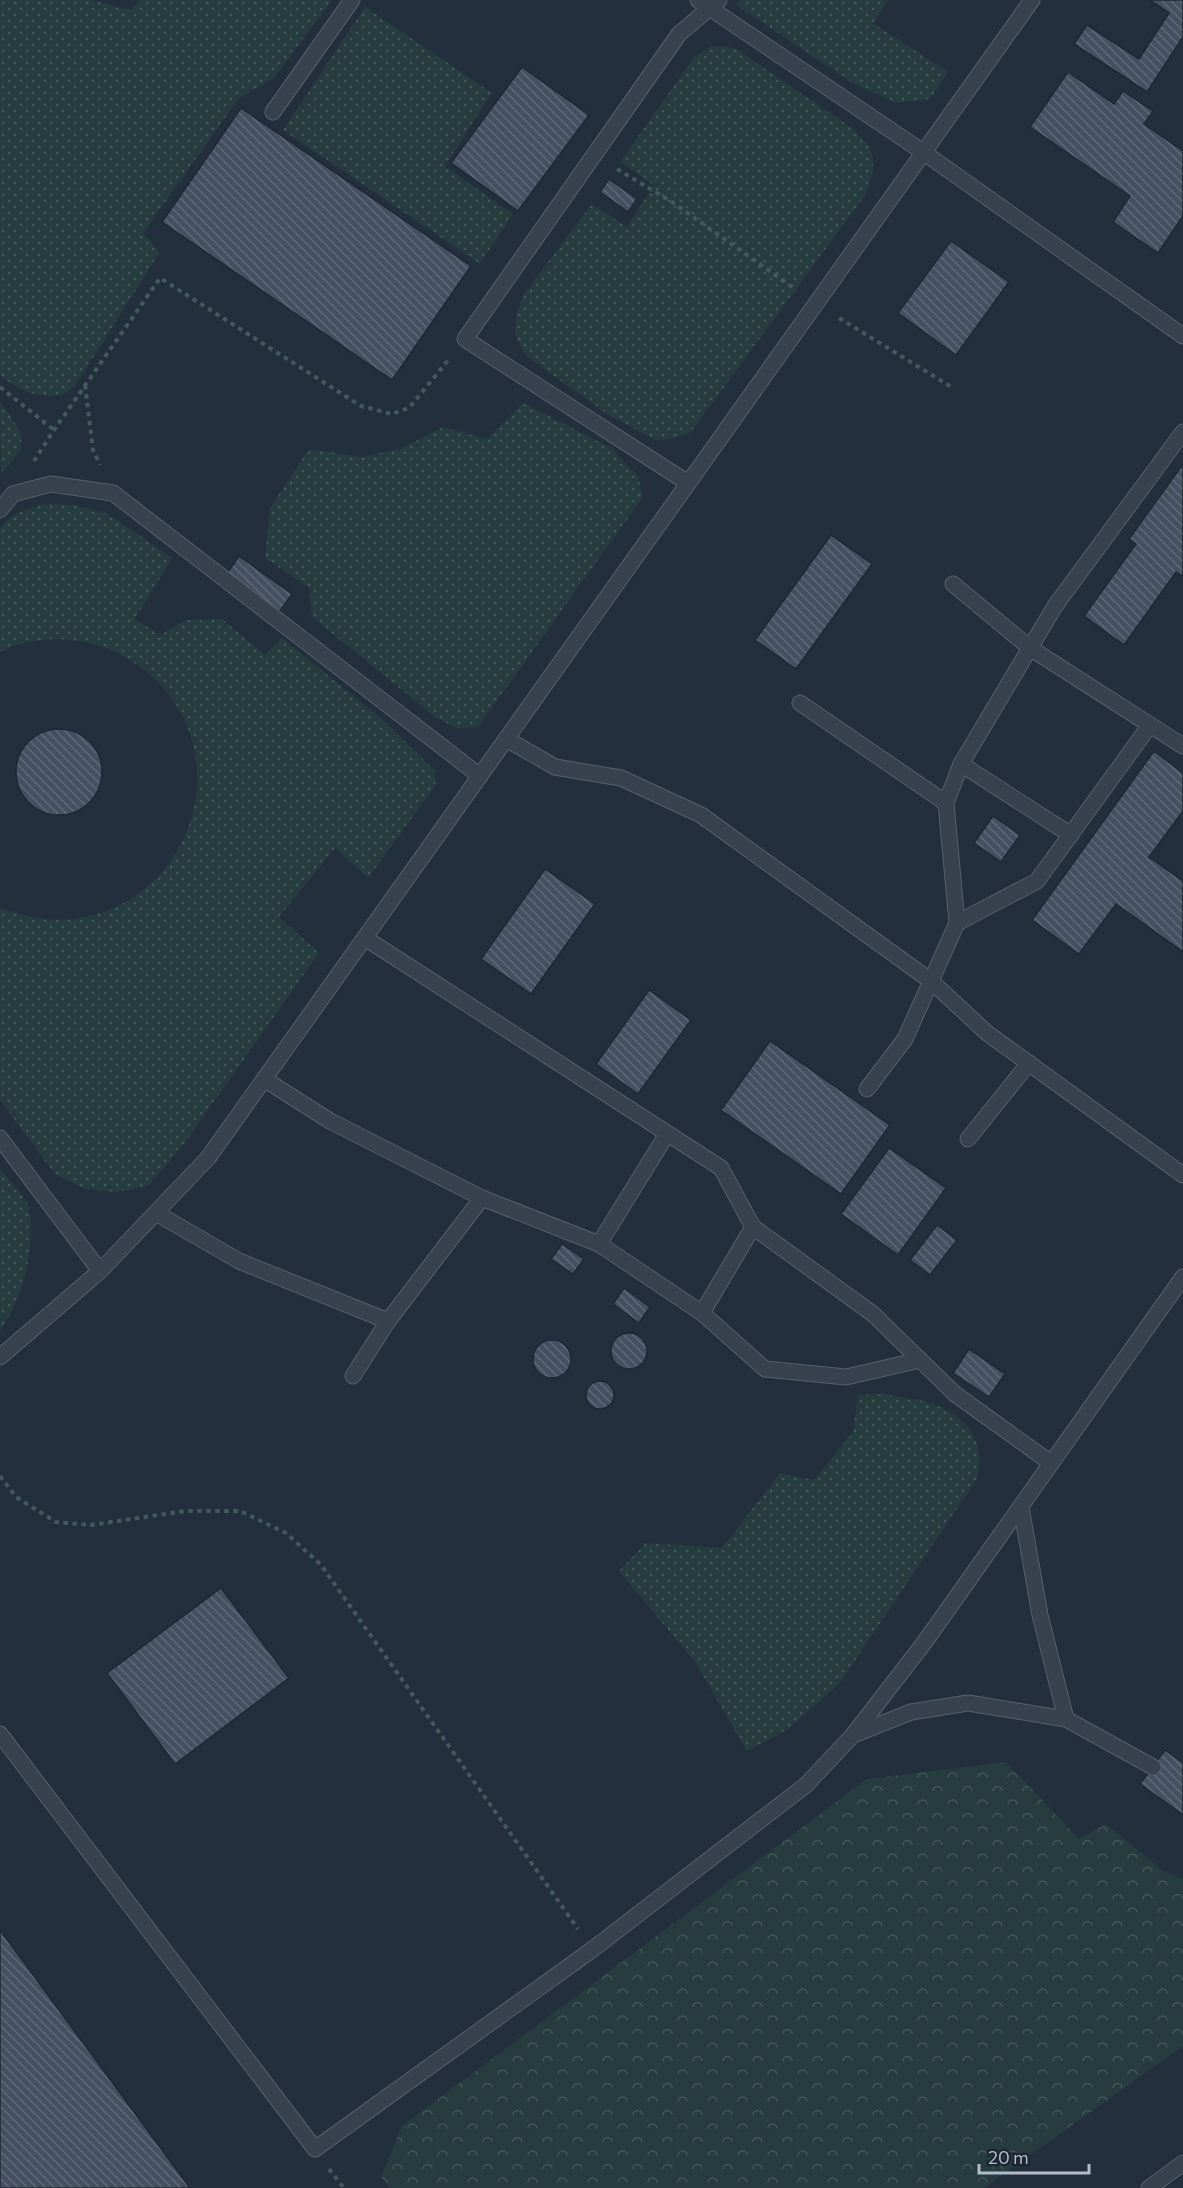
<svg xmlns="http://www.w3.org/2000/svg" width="1183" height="2188" font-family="Commissioner,sans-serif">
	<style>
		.grass { fill: url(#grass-dots) }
		.forest { fill: url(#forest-crowns) }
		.building { fill: url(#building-back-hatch); stroke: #1f2835; stroke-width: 1.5 }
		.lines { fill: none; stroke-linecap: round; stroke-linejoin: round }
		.lane-casing { stroke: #565f6c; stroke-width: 17 }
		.path { stroke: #44595c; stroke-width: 4; stroke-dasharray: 4.5 4.5; stroke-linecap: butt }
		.lane { stroke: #38414e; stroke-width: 15 }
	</style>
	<defs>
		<pattern id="grass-dots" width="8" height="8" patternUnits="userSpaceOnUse" patternTransform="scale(1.5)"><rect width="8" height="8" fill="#263c3f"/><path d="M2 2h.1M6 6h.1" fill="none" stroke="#435659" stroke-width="1.8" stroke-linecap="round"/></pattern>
		<pattern id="forest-crowns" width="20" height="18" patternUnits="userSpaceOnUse" patternTransform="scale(1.5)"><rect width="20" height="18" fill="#263c3f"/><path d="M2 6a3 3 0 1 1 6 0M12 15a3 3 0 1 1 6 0" fill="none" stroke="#435659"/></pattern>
		<pattern id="building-back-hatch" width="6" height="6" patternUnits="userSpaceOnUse" patternTransform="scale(1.5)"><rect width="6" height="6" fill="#455162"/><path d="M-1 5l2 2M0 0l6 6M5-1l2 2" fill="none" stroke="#5d6877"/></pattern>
	</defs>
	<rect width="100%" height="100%" fill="#242f3e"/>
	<!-- grass -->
	<g class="grass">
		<path d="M0,0H91L131,10L140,0H332L274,78L239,98L143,233L160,252L75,386C72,388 67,392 63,394C42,401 15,389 0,375Z"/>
		<path d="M740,0H888L873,23L948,72L930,99L896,103L853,83L736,5Z"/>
		<path d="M365,7L492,93L445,166L513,214L480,264L283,130Z"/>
		<path d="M712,46H726L738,50L852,128L868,145L873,158V171L866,194L691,432L673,439L655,440L607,414L526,356L515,335L516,316L523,295L592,204L627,227L654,185L620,162L695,56Z"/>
		<path d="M0,401L21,432V450L1,473Z"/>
		<path d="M523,403L611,448L638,476L643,497L478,727L456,728L435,717L312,617L309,588L265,558L270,508L309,449L362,457L400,449L443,427L487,439Z"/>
		<path d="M44,504L73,505L108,514L172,558L135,619L160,635L186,620L222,619L265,655L282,638L383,720L434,770L436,785L368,878L335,848L279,917L319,953L184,1144L148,1186L117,1192L84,1189L54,1173L0,1100V908C26,917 53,923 80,918C186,900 234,772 165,690C147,669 124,653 97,645C67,636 29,637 0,652V528C11,513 27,509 44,504Z"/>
		<path d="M0,1168C8,1179 23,1193 28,1206C39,1237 21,1305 0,1330Z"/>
		<path d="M886,1394C902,1398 921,1399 936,1405C970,1420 986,1443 977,1479L840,1683L787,1730L747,1751L695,1662L619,1571L646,1543L722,1548L780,1473L814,1480L853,1432L858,1395Z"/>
	</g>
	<!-- forest -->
	<path class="forest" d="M1006,1762L1079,1839L1106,1824L1163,1871L1183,1879V2046L984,2188H390L381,2177L402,2126L867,1779Z"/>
	<!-- building -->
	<g class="building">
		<path d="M1150,0H1183V37L1147,92L1074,44L1087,25L1139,59L1169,13Z"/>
		<path d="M522,67L589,115L518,211L451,163Z"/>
		<path d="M1068,72L1114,104L1123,91L1153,111L1144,124L1183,151V216L1158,253L1113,222L1130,196L1030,127Z"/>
		<path d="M241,108L471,266L392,380L162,222Z"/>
		<path d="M609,179L637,199L628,212L600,192Z"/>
		<path d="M951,241L1009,282L956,355L898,313Z"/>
		<path d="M1183,464V577L1176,572L1124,645L1084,616L1136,544L1129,539Z"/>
		<path d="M831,535L872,564L796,669L755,640Z"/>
		<path d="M239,556L292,594L272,622L219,585Z"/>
		<circle cx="59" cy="772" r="43"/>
		<path d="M1154,751L1183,773V811L1149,857L1183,881V952L1116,904L1079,954L1032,920Z"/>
		<path d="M993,816L1020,835L1001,862L974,843Z"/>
		<path d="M545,869L595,904L531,994L481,959Z"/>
		<path d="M649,990L691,1020L638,1094L596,1064Z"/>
		<path d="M770,1041L890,1125L841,1194L721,1110Z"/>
		<path d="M889,1148L946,1188L898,1255L841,1214Z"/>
		<path d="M937,1225L957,1240L930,1275L910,1260Z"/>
		<path d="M562,1244L584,1259L573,1274L551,1259Z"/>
		<path d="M624,1288L650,1307L639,1323L613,1304Z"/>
		<circle cx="629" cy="1351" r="18"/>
		<circle cx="552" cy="1359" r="19"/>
		<path d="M969,1349L1005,1374L989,1397L953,1373Z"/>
		<circle cx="600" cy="1395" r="14"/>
		<path d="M221,1588L289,1678L175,1764L107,1673Z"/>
		<path d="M1165,1750L1183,1763V1815L1140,1784Z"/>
		<path d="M0,1930L190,2188H0Z"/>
	</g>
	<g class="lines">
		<!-- lane casing -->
		<g class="lane-casing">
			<g id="lane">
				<path d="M698,0L923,152L1183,336"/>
				<path d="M273,112L352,0"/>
				<path d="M688,483L465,339L679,34L719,0"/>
				<path d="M0,510L13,494L51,484L113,493L480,776"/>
				<path d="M953,584L1030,648L1183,746"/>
				<path d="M800,703L946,803"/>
				<path d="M506,739L555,767L621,778L701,815L931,981L987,1033L1183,1175"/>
				<path d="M961,764L1071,835"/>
				<path d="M957,923L1037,881L1150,725"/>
				<path d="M365,938L721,1168L753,1227L873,1314L955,1394L1051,1463"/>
				<path d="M264,1079L330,1121L482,1198L599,1244L702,1313L765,1369L846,1377L920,1360"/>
				<path d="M867,1089L905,1039L957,923L946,803L961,764L1055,606L1183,432"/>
				<path d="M0,1138L100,1271"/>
				<path d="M968,1139L1029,1063"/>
				<path d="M156,1213L239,1261L388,1321"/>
				<path d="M599,1244L667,1134"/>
				<path d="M702,1313L753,1227"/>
				<path d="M0,1357L100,1271L208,1158L1032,0"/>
				<path d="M353,1376L388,1321L482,1198"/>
				<path d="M1021,1507L1040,1615L1066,1719"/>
				<path d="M0,1734L315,2149L593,1949L806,1785L853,1735L924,1643L1183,1277"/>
				<path d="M853,1735L911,1712L968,1703L1066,1719L1153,1767"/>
				<path d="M1149,2188L1183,2163"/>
			</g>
		</g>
		<!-- path -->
		<g class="path">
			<path d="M617,169L672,202L795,289"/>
			<path d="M839,318L953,388"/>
			<path d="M85,385L93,450L100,465"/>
			<path d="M0,387L54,430"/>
			<path d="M34,461L54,430L160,278L361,406L392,414L409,408L450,358"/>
			<path d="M0,1476L16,1497L56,1522L91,1525L185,1511H240L286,1533L321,1565L578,1929"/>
			<path d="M329,2169L344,2188"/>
		</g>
		<!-- lane -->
		<use href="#lane" class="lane"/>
	</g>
	<!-- scale -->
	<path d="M979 2164v9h110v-9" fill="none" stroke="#b4bcc9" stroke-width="3"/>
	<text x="988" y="2164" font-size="18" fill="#b4bcc9" stroke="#1d2633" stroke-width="4.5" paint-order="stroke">20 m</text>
</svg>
